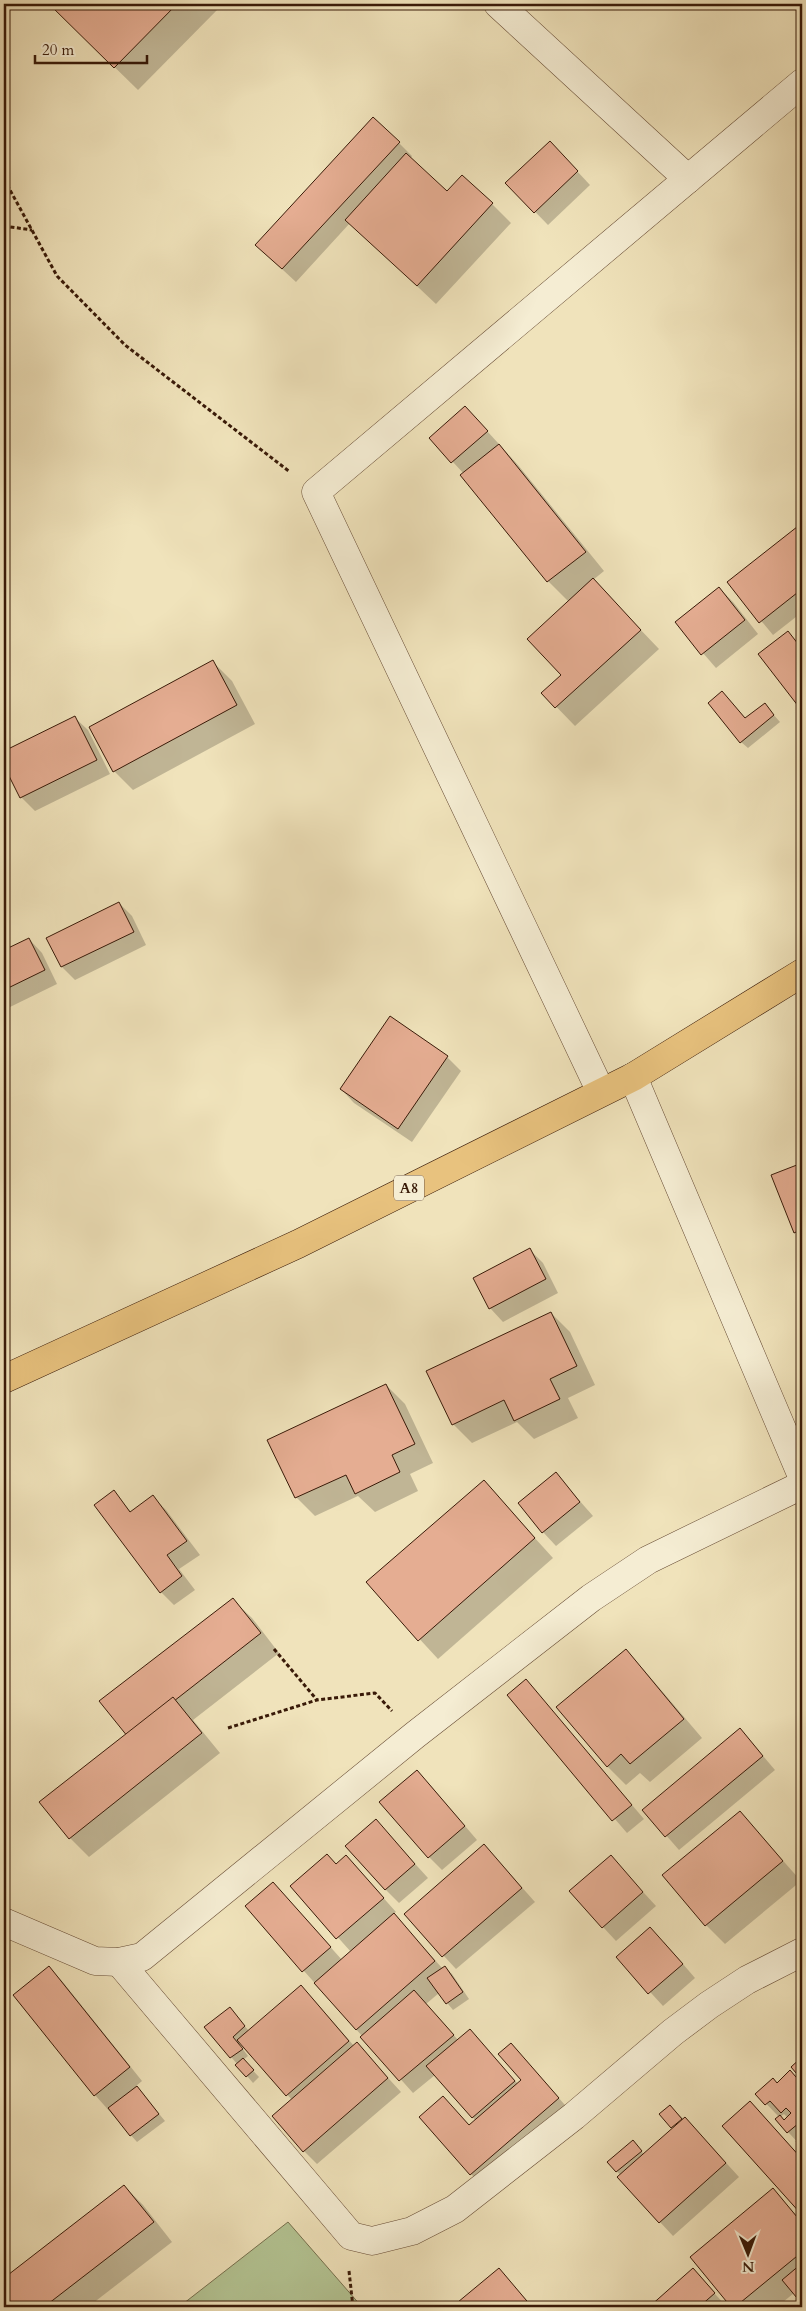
<svg xmlns="http://www.w3.org/2000/svg" width="806" height="2311" font-family="Cardo,serif">
	<style>
		.green { fill: #b4c594; stroke: #76704e }
		.shadow { fill: #0003; fill-rule: evenodd }
		.building { fill: #e5ad92; stroke: #391a08 }
		.lines { fill: none; stroke-linecap: round; stroke-linejoin: round }
		.minor-casing { stroke: #674c35; stroke-width: 29 }
		.primary-casing { stroke: #391a08; stroke-width: 29 }
		.path { stroke: #391a08; stroke-width: 3; stroke-dasharray: 4 2.5; stroke-linecap: butt }
		.minor { stroke: #f5edd3; stroke-width: 28 }
		.primary { stroke: #e8c27e; stroke-width: 28 }
		.labels { text-anchor: middle; dominant-baseline: central; stroke-width: 5; stroke-linejoin: round; paint-order: stroke }
		.shield { fill: #f5edd3; stroke: #715945; stroke-width: 1 }
		.shield-label { font-size: 15px; font-weight: bold; fill: #391a08 }
	</style>
	<rect width="100%" height="100%" fill="#f0e3bb"/>
	<filter id="stains"><feTurbulence type="fractalNoise" baseFrequency=".004" numOctaves="4"/><feColorMatrix values="0 0 0 0 .2 0 0 0 0 .09 0 0 0 0 .02 0 0 0 .5 -.17"/></filter>
	<radialGradient id="worn" r=".72"><stop offset=".6" stop-color="#630" stop-opacity="0"/><stop offset="1" stop-color="#630" stop-opacity=".3"/></radialGradient>
	<!-- green -->
	<path class="green" d="M288,2222L362,2307H179Z"/>
	<!-- shadow -->
	<g class="shadow">
		<path d="M50,4H223L138,90Z"/>
		<path d="M399,143L412,156L410,159L447,193L492,204L511,223L436,304L350,223L296,282L270,258Z"/>
		<path d="M563,156L590,185L548,225L507,183Z"/>
		<path d="M478,421L518,465L604,571L593,580L659,649L575,726L543,693L563,675L569,602L548,581L462,475L464,474L431,438Z"/>
		<path d="M802,525V615L801,613L773,635L729,582Z"/>
		<path d="M719,588L733,602L758,634L716,668L676,622Z"/>
		<path d="M788,633L802,647V709L760,655Z"/>
		<path d="M213,662L232,681L255,724L133,790L114,771Z"/>
		<path d="M722,692L746,719L765,705L780,722L748,748L741,742Z"/>
		<path d="M74,717L88,730L110,774L35,811L21,797L4,763V753Z"/>
		<path d="M4,771L8,777L4,780Z"/>
		<path d="M119,903L132,916L146,945L75,980L62,967Z"/>
		<path d="M29,939L42,953L57,984L10,1007L4,1001V952Z"/>
		<path d="M390,1018L447,1057L461,1071L412,1142L354,1103L341,1089Z"/>
		<path d="M802,1164V1239L795,1232L773,1176Z"/>
		<path d="M530,1250L543,1263L558,1293L503,1322L490,1308Z"/>
		<path d="M551,1313L570,1332L595,1385L568,1398L578,1418L534,1439L517,1422L472,1443L453,1424Z"/>
		<path d="M386,1385L405,1404L433,1463L410,1474L418,1491L375,1512L358,1496L315,1516L296,1497Z"/>
		<path d="M556,1474L593,1516L556,1546L543,1532Z"/>
		<path d="M484,1482L553,1558L438,1659L368,1583Z"/>
		<path d="M114,1492L132,1513L153,1497L166,1510L200,1555L179,1569L195,1590L174,1605L161,1592Z"/>
		<path d="M233,1600L252,1618L279,1653L193,1720L220,1753L89,1857L70,1838L127,1734Z"/>
		<path d="M626,1651L644,1670L702,1738L650,1782L640,1773L626,1785L607,1766Z"/>
		<path d="M526,1681L644,1819L627,1833L508,1695Z"/>
		<path d="M740,1729L775,1770L679,1850L644,1810Z"/>
		<path d="M430,1785L477,1840L442,1870L429,1857Z"/>
		<path d="M740,1812L801,1881L725,1944L706,1925L664,1876Z"/>
		<path d="M376,1821L428,1878L399,1903L385,1889Z"/>
		<path d="M484,1845L535,1902L456,1969L405,1914Z"/>
		<path d="M346,1856L396,1912L393,1914L443,1969L445,1967L452,1974L469,1999L453,2010L439,1993L426,2004L458,2040L469,2030L518,2084L523,2080L524,2058L571,2112L484,2187L471,2174L443,2098L470,2126L476,2121L435,2075L413,2093L246,1906L286,1897L342,1960L351,1952L292,1886L337,1865Z"/>
		<path d="M610,1856L656,1906L616,1941L603,1927Z"/>
		<path d="M664,1942L695,1978L663,2006L618,1957Z"/>
		<path d="M49,1968L62,1981L142,2081L136,2086L165,2121L137,2142L95,2095Z"/>
		<path d="M314,2000L354,2046L357,2044L401,2092L317,2164L304,2151L292,2100L241,2042L239,2044L248,2056L243,2060L259,2077L253,2083L206,2027L236,2016L249,2031Z"/>
		<path d="M790,2072L802,2084V2147L776,2119L779,2117L757,2094L777,2084ZM784,2114L788,2118L784,2121L780,2117Z"/>
		<path d="M677,2113L698,2132L739,2177L673,2236L619,2178L621,2176L609,2162L639,2149L645,2155L674,2129L661,2114Z"/>
		<path d="M763,2116L802,2159V2213L724,2126Z"/>
		<path d="M124,2186L143,2205L172,2242L88,2307H4V2280Z"/>
		<path d="M773,2190L802,2221V2302L794,2293L777,2307H732L691,2257Z"/>
		<path d="M498,2270L533,2307H454Z"/>
		<path d="M693,2270L727,2307H651Z"/>
	</g>
	<!-- building -->
	<g class="building">
		<path d="M49,4H177L114,68Z"/>
		<path d="M373,117L400,142L282,269L255,245Z"/>
		<path d="M550,141L578,171L534,213L505,183Z"/>
		<path d="M406,153L447,191L462,175L493,203L417,286L345,220Z"/>
		<path d="M465,406L488,431L451,463L429,438Z"/>
		<path d="M499,444L586,552L547,582L460,475Z"/>
		<path d="M802,523V589L759,623L727,582Z"/>
		<path d="M593,578L641,630L555,708L541,693L561,675L527,639Z"/>
		<path d="M719,587L745,620L701,655L675,622Z"/>
		<path d="M788,631L802,649V711L758,654Z"/>
		<path d="M213,660L237,705L113,772L89,727Z"/>
		<path d="M722,691L745,718L765,703L774,715L740,743L708,703Z"/>
		<path d="M75,716L97,760L20,798L4,766V751Z"/>
		<path d="M119,902L134,932L61,967L46,938Z"/>
		<path d="M29,938L45,970L4,990V950Z"/>
		<path d="M390,1016L448,1056L398,1129L340,1089Z"/>
		<path d="M802,1163V1229L794,1233L771,1175Z"/>
		<path d="M530,1248L546,1279L489,1309L473,1278Z"/>
		<path d="M551,1312L577,1366L550,1379L560,1399L514,1421L504,1400L452,1425L426,1371Z"/>
		<path d="M386,1384L415,1444L392,1455L400,1472L355,1494L346,1475L295,1498L267,1440Z"/>
		<path d="M556,1472L580,1502L542,1533L518,1503Z"/>
		<path d="M484,1480L535,1538L418,1641L366,1582Z"/>
		<path d="M114,1490L130,1512L153,1495L187,1541L167,1555L182,1576L160,1593L94,1505Z"/>
		<path d="M233,1598L261,1633L128,1737L99,1701Z"/>
		<path d="M626,1649L684,1719L630,1764L621,1754L607,1767L556,1707Z"/>
		<path d="M526,1679L632,1805L612,1821L507,1695Z"/>
		<path d="M173,1697L202,1733L69,1839L39,1802Z"/>
		<path d="M740,1728L763,1756L665,1837L642,1810Z"/>
		<path d="M417,1770L465,1826L428,1858L379,1802Z"/>
		<path d="M740,1811L783,1861L705,1926L662,1875Z"/>
		<path d="M376,1819L415,1864L385,1890L345,1846Z"/>
		<path d="M484,1844L522,1888L442,1957L404,1914Z"/>
		<path d="M327,1854L336,1864L346,1855L384,1898L336,1939L290,1886Z"/>
		<path d="M611,1855L643,1892L602,1928L569,1891Z"/>
		<path d="M273,1882L331,1947L302,1972L245,1906Z"/>
		<path d="M394,1913L435,1961L356,2030L314,1983Z"/>
		<path d="M650,1927L683,1964L648,1994L616,1957Z"/>
		<path d="M49,1966L130,2067L94,2096L13,1995Z"/>
		<path d="M445,1966L463,1992L446,2004L427,1978Z"/>
		<path d="M301,1985L349,2041L286,2096L237,2040Z"/>
		<path d="M414,1990L454,2035L399,2081L360,2037Z"/>
		<path d="M230,2007L245,2026L233,2037L243,2049L230,2058L204,2027Z"/>
		<path d="M470,2029L515,2081L472,2118L426,2066Z"/>
		<path d="M357,2042L388,2078L303,2152L272,2116Z"/>
		<path d="M511,2043L559,2098L470,2175L419,2117L443,2096L469,2125L521,2080L498,2054Z"/>
		<path d="M802,2057V2080L791,2067Z"/>
		<path d="M243,2058L254,2070L246,2077L235,2065Z"/>
		<path d="M790,2070L802,2084V2126L799,2123L787,2133L775,2119L780,2115L784,2120L791,2113L786,2108L781,2113L770,2101L765,2105L755,2094L773,2078L777,2083Z"/>
		<path d="M137,2086L159,2114L130,2136L108,2108Z"/>
		<path d="M750,2101L802,2159V2215L722,2126Z"/>
		<path d="M670,2105L682,2119L671,2128L659,2114Z"/>
		<path d="M685,2117L726,2163L659,2223L617,2177Z"/>
		<path d="M802,2135V2149L796,2141Z"/>
		<path d="M633,2140L642,2151L616,2172L607,2162Z"/>
		<path d="M124,2185L154,2222L44,2307H4V2278Z"/>
		<path d="M773,2188L802,2223V2252L735,2307H731L690,2257Z"/>
		<path d="M801,2264L802,2266V2304L782,2280Z"/>
		<path d="M499,2268L532,2307H452Z"/>
		<path d="M693,2268L715,2293L699,2307H649Z"/>
	</g>
	<g class="lines">
		<!-- minor casing -->
		<g class="minor-casing">
			<g id="minor">
				<path d="M498,4L688,179"/>
				<path d="M633,1077L802,1476"/>
				<path d="M601,1092L316,492L802,83"/>
				<path d="M4,1922L95,1961L119,1962L142,1957L415,1735L591,1598L648,1560L802,1485"/>
				<path d="M119,1962L351,2236L372,2241L412,2231L455,2209L574,2116L673,2032L709,2005L747,1980L802,1952"/>
			</g>
		</g>
		<!-- primary casing -->
		<g class="primary-casing">
			<path id="primary" d="M4,1379L298,1244L633,1077L802,973"/>
		</g>
		<!-- path -->
		<g class="path">
			<path d="M4,179L57,276L125,345L290,472"/>
			<path d="M4,226L32,230"/>
			<path d="M274,1649L317,1700"/>
			<path d="M228,1728L317,1700L375,1693L392,1711"/>
			<path d="M349,2271L353,2307"/>
		</g>
		<!-- minor -->
		<use href="#minor" class="minor"/>
		<!-- primary -->
		<use href="#primary" class="primary"/>
	</g>
	<g class="labels">
		<!-- shield labels -->
		<rect class="shield" x="394" y="1175.5" width="30" height="25" rx="4"/>
		<g class="shield-label">
			<text x="409" y="1188">A8</text>
		</g>
	</g>
	<!-- margin -->
	<rect width="806" height="2311" fill="none" stroke="#f0e3bb" stroke-width="20"/>
	<rect x="5" y="5" width="796" height="2301" fill="none" stroke="#391a08" stroke-width="2.5"/>
	<rect x="10" y="10" width="786" height="2291" fill="none" stroke="#391a08"/>
	<!-- north arrow -->
	<g transform="translate(748 2254) rotate(179)" stroke="#f5edd3" stroke-width="4" paint-order="stroke">
	<path d="M0-4L9 19L0 12L-9 19Z" fill="#391a08"/>
	<text y="-8" font-size="14" font-weight="bold" text-anchor="middle" fill="#391a08">N</text>
	</g>
	<!-- scale -->
	<path d="M35 55v8h112v-8" fill="none" stroke="#391a08" stroke-width="2.5"/>
	<text x="42" y="55" font-size="15" fill="#391a08" stroke="#f5edd3" stroke-width="4" paint-order="stroke">20 m</text>
	<rect width="100%" height="100%" filter="url(#stains)"/>
	<rect width="100%" height="100%" fill="url(#worn)"/>
</svg>
